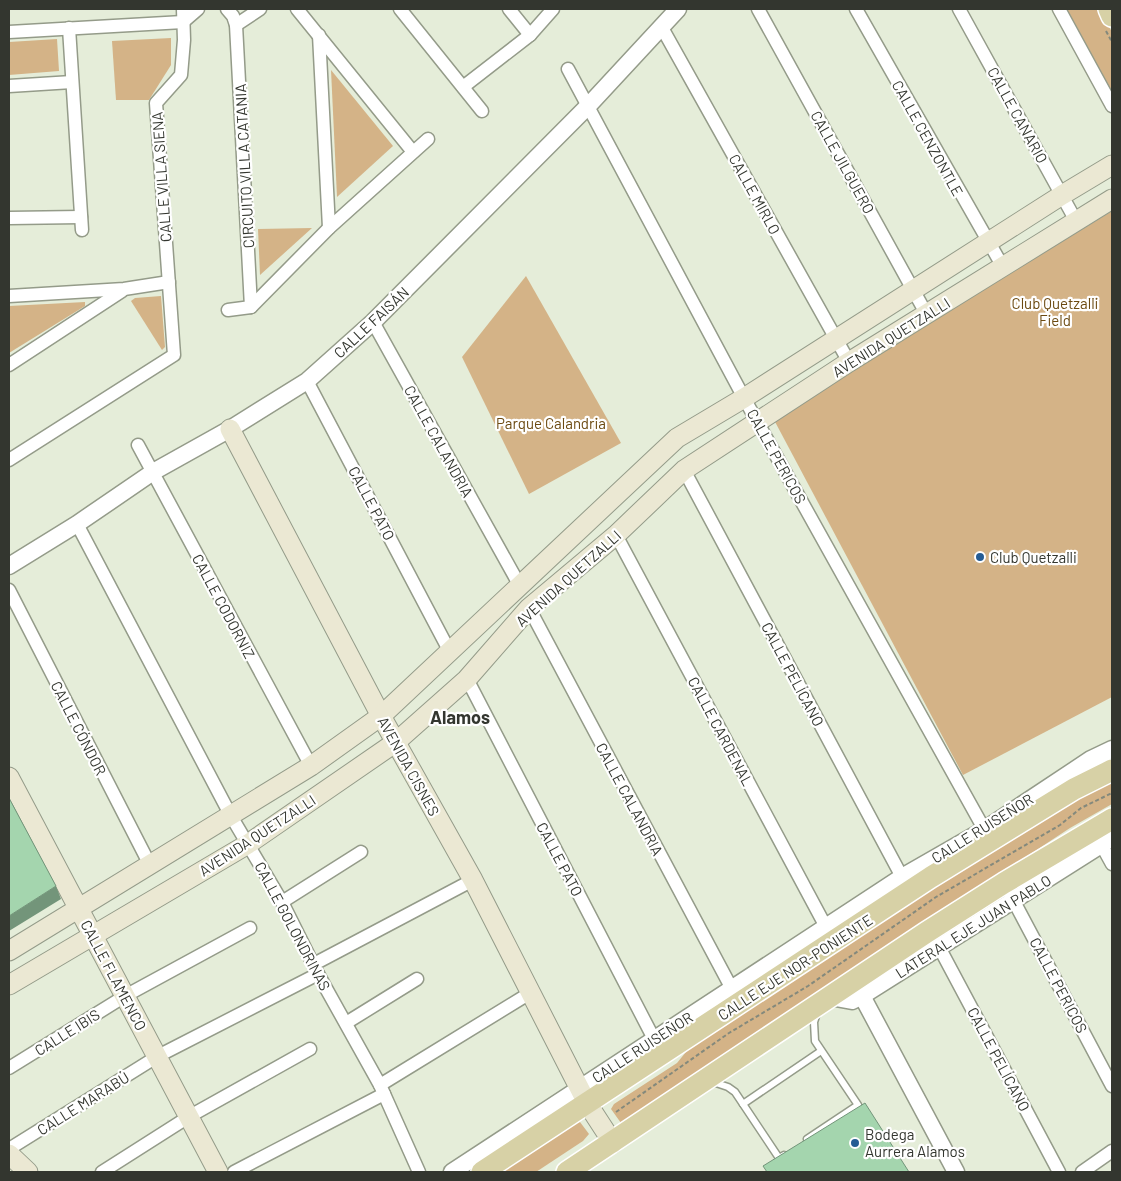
<svg xmlns="http://www.w3.org/2000/svg" width="1121" height="1181" font-family="Barlow,sans-serif">
	<style>
		.green { fill: #d4b387 }
		.lines { fill: none; stroke-linecap: round; stroke-linejoin: round }
		.service-casing { stroke: #949b89; stroke-width: 9 }
		.minor-casing { stroke: #949b89; stroke-width: 15 }
		.tertiary-casing { stroke: #949b89; stroke-width: 19 }
		.secondary-casing { stroke: #949b89; stroke-width: 21 }
		.primary-casing { stroke: #fff; stroke-width: 24 }
		.path { stroke: #84897c; stroke-width: 2; stroke-dasharray: 4 2.5; stroke-linecap: butt }
		.service { stroke: #fff; stroke-width: 6 }
		.minor { stroke: #fff; stroke-width: 12 }
		.tertiary { stroke: #fff; stroke-width: 16 }
		.secondary { stroke: #ebe8d3; stroke-width: 19 }
		.primary { stroke: #d7d1a6; stroke-width: 21 }
		.shaded-wall { fill: #73957a }
		.building { fill: #a4d5ae; stroke: #73957a }
		.poi-dot { fill: #255c94; stroke: #fff; stroke-width: 2 }
		.labels { text-anchor: middle; dominant-baseline: central; stroke-width: 4.5; stroke-linejoin: round; paint-order: stroke }
		.street-label { font-size: 15px; fill: #33362f; stroke: #fff }
		.park-label { font-size: 15px; fill: #6c4a11; stroke: #fff }
		.poi-label { font-size: 15px; fill: #33362f; stroke: #fff; text-anchor: start }
		.quarter-label { font-size: 18px; font-weight: bold; fill: #33362f; stroke: #fff }
	</style>
	<rect width="100%" height="100%" fill="#e5edd9"/>
	<!-- green -->
	<g class="green">
		<path d="M1061,9H1099L1112,32V107Z"/>
		<path d="M171,38V65L149,100H116L112,41Z"/>
		<path d="M57,39L59,71L9,75V42Z"/>
		<path d="M331,70L393,146L337,197Z"/>
		<path d="M1112,211V697L963,775L773,418Z"/>
		<path d="M312,228L260,275L258,229Z"/>
		<path d="M526,276L621,443L529,494L462,357Z"/>
		<path d="M161,296L165,347L162,350L131,301L135,298Z"/>
		<path d="M85,302V306L9,353V306Z"/>
		<path d="M1112,777V804L1070,828L621,1123L611,1109L614,1104L677,1063L690,1047L944,881Z"/>
		<path d="M580,1122L589,1134L583,1141L536,1172H496L575,1123Z"/>
	</g>
	<g class="lines">
		<!-- service casing -->
		<g class="service-casing">
			<g id="service">
				<path d="M713,1082L728,1087L735,1092L779,1158L784,1155"/>
				<path d="M743,1104L821,1051"/>
				<path d="M807,1139L858,1105L815,1041L814,1022L817,1013"/>
			</g>
		</g>
		<!-- minor casing -->
		<g class="minor-casing">
			<g id="minor">
				<path d="M227,9L233,16L236,25L251,307"/>
				<path d="M297,9L413,152"/>
				<path d="M400,9L482,111"/>
				<path d="M509,9L530,35"/>
				<path d="M758,9L927,315"/>
				<path d="M856,9L1003,267"/>
				<path d="M959,9L1076,221"/>
				<path d="M1059,9L1112,106"/>
				<path d="M183,22L198,9"/>
				<path d="M236,25L260,9"/>
				<path d="M661,26L849,362"/>
				<path d="M69,28L82,230"/>
				<path d="M9,32L183,22"/>
				<path d="M319,35L329,228"/>
				<path d="M568,69L744,398L988,836"/>
				<path d="M9,86L72,82"/>
				<path d="M463,87L530,35L553,9"/>
				<path d="M9,218L81,217"/>
				<path d="M9,296L124,289L169,282"/>
				<path d="M228,310L251,307L329,228L428,139"/>
				<path d="M373,322L520,586"/>
				<path d="M9,365L122,291"/>
				<path d="M307,381L450,652"/>
				<path d="M138,445L311,766"/>
				<path d="M9,460L174,355L156,103L181,75L184,40L183,9"/>
				<path d="M684,470L902,877"/>
				<path d="M77,524L231,816L282,902L318,974L380,1085L419,1172"/>
				<path d="M616,535L826,927"/>
				<path d="M9,590L150,865"/>
				<path d="M529,608L732,989"/>
				<path d="M467,679L654,1039"/>
				<path d="M1101,844L1112,864"/>
				<path d="M1009,892L1112,1086"/>
				<path d="M282,902L361,852"/>
				<path d="M939,947L1059,1172"/>
				<path d="M314,964L473,880"/>
				<path d="M346,1023L417,979"/>
				<path d="M9,1068L125,996L250,928"/>
				<path d="M380,1085L530,993"/>
				<path d="M9,1149L158,1056L318,974"/>
				<path d="M102,1172L190,1116L310,1049"/>
				<path d="M234,1172L384,1094"/>
				<path d="M1082,1172L1112,1151"/>
			</g>
		</g>
		<!-- tertiary casing -->
		<g class="tertiary-casing">
			<g id="tertiary">
				<path d="M9,566L77,524L153,472L230,429L307,381L373,322L589,105L678,9"/>
				<path d="M862,996L956,1172"/>
				<path d="M830,997L852,1001L862,996L1112,838"/>
				<path d="M452,1172L902,877L984,830L1091,759L1112,749"/>
			</g>
		</g>
		<!-- secondary casing -->
		<g class="secondary-casing">
			<g id="secondary">
				<path d="M230,429L381,716L473,880L587,1103L613,1143"/>
				<path d="M9,777L218,1172"/>
				<path d="M9,951L311,766L381,716L677,438L744,398L1062,195L1112,165"/>
				<path d="M9,985L248,844L396,742L467,679L529,608L616,535L684,470L849,362L1112,199"/>
				<path d="M9,1154L28,1172"/>
			</g>
		</g>
		<!-- primary casing -->
		<g class="primary-casing">
			<g id="primary">
				<path d="M1109,9L1112,16"/>
				<path d="M482,1172L931,877L1074,789L1112,770"/>
				<path d="M567,1172L927,932L1004,883L1112,819"/>
			</g>
		</g>
		<!-- path -->
		<g class="path">
			<path d="M1106,31L1112,42"/>
			<path d="M616,1112L729,1033L808,986L936,897L1060,825L1081,808L1112,793"/>
		</g>
		<!-- service -->
		<use href="#service" class="service"/>
		<!-- minor -->
		<use href="#minor" class="minor"/>
		<!-- tertiary -->
		<use href="#tertiary" class="tertiary"/>
		<!-- secondary -->
		<use href="#secondary" class="secondary"/>
		<!-- primary -->
		<use href="#primary" class="primary"/>
	</g>
	<!-- shaded-wall -->
	<path class="shaded-wall" d="M56,886L61,899L9,931V916Z"/>
	<!-- building -->
	<g class="building">
		<path d="M9,798L56,886L9,916Z"/>
		<path d="M865,1103L909,1172H767L763,1166Z"/>
	</g>
	<!-- markers -->
	<g class="poi-dot">
		<circle cx="980" cy="557" r="5"/>
		<circle cx="855" cy="1143" r="5"/>
	</g>
	<g class="labels">
		<!-- street labels -->
		<g class="street-label">
			<text transform="translate(1018 115) rotate(61)">CALLE CANARIO</text>
			<text transform="translate(928 138) rotate(61)">CALLE CENZONTLE</text>
			<text transform="translate(843 162) rotate(61)">CALLE JILGUERO</text>
			<text transform="translate(244 166) rotate(-93)">CIRCUITO VILLA CATANIA</text>
			<text transform="translate(161 177) rotate(-94)">CALLE VILLA SIENA</text>
			<text transform="translate(755 194) rotate(61)">CALLE MIRLO</text>
			<text transform="translate(371 322) rotate(-43)">CALLE FAISÁN</text>
			<text transform="translate(891 337) rotate(-32)">AVENIDA QUETZALLI</text>
			<text transform="translate(439 441) rotate(61)">CALLE CALANDRIA</text>
			<text transform="translate(777 456) rotate(61)">CALLE PERICOS</text>
			<text transform="translate(372 503) rotate(62)">CALLE PATO</text>
			<text transform="translate(568 578) rotate(-42)">AVENIDA QUETZALLI</text>
			<text transform="translate(224 606) rotate(62)">CALLE CODORNIZ</text>
			<text transform="translate(793 674) rotate(62)">CALLE PELÍCANO</text>
			<text transform="translate(79 728) rotate(63)">CALLE CÓNDOR</text>
			<text transform="translate(721 731) rotate(62)">CALLE CARDENAL</text>
			<text transform="translate(409 766) rotate(61)">AVENIDA CISNES</text>
			<text transform="translate(630 799) rotate(62)">CALLE CALANDRIA</text>
			<text transform="translate(982 828) rotate(-32)">CALLE RUISEÑOR</text>
			<text transform="translate(257 835) rotate(-33)">AVENIDA QUETZALLI</text>
			<text transform="translate(560 859) rotate(62)">CALLE PATO</text>
			<text transform="translate(293 926) rotate(62)">CALLE GOLONDRINAS</text>
			<text transform="translate(973 926) rotate(-32)">LATERAL EJE JUAN PABLO</text>
			<text transform="translate(795 967) rotate(-33)">CALLE EJE NOR-PONIENTE</text>
			<text transform="translate(114 975) rotate(62)">CALLE FLAMENCO</text>
			<text transform="translate(1059 985) rotate(62)">CALLE PERICOS</text>
			<text transform="translate(67 1032) rotate(-32)">CALLE IBIS</text>
			<text transform="translate(642 1047) rotate(-33)">CALLE RUISEÑOR</text>
			<text transform="translate(999 1059) rotate(62)">CALLE PELÍCANO</text>
			<text transform="translate(83 1103) rotate(-32)">CALLE MARABÚ</text>
		</g>
		<!-- park labels -->
		<g class="park-label">
			<text x="1055" y="303">Club Quetzalli<tspan x="1055" dy="17">Field</tspan></text>
			<text x="551" y="423">Parque Calandria</text>
		</g>
		<!-- poi labels -->
		<g class="poi-label">
			<text x="990" y="557">Club Quetzalli</text>
			<text x="865" y="1134">Bodega<tspan x="865" dy="17">Aurrera Alamos</tspan></text>
		</g>
		<!-- quarter labels -->
		<g class="quarter-label">
			<text x="460" y="717">Alamos</text>
		</g>
	</g>
	<!-- border -->
	<rect width="1121" height="1181" fill="none" stroke="#33362f" stroke-width="20"/>
</svg>
